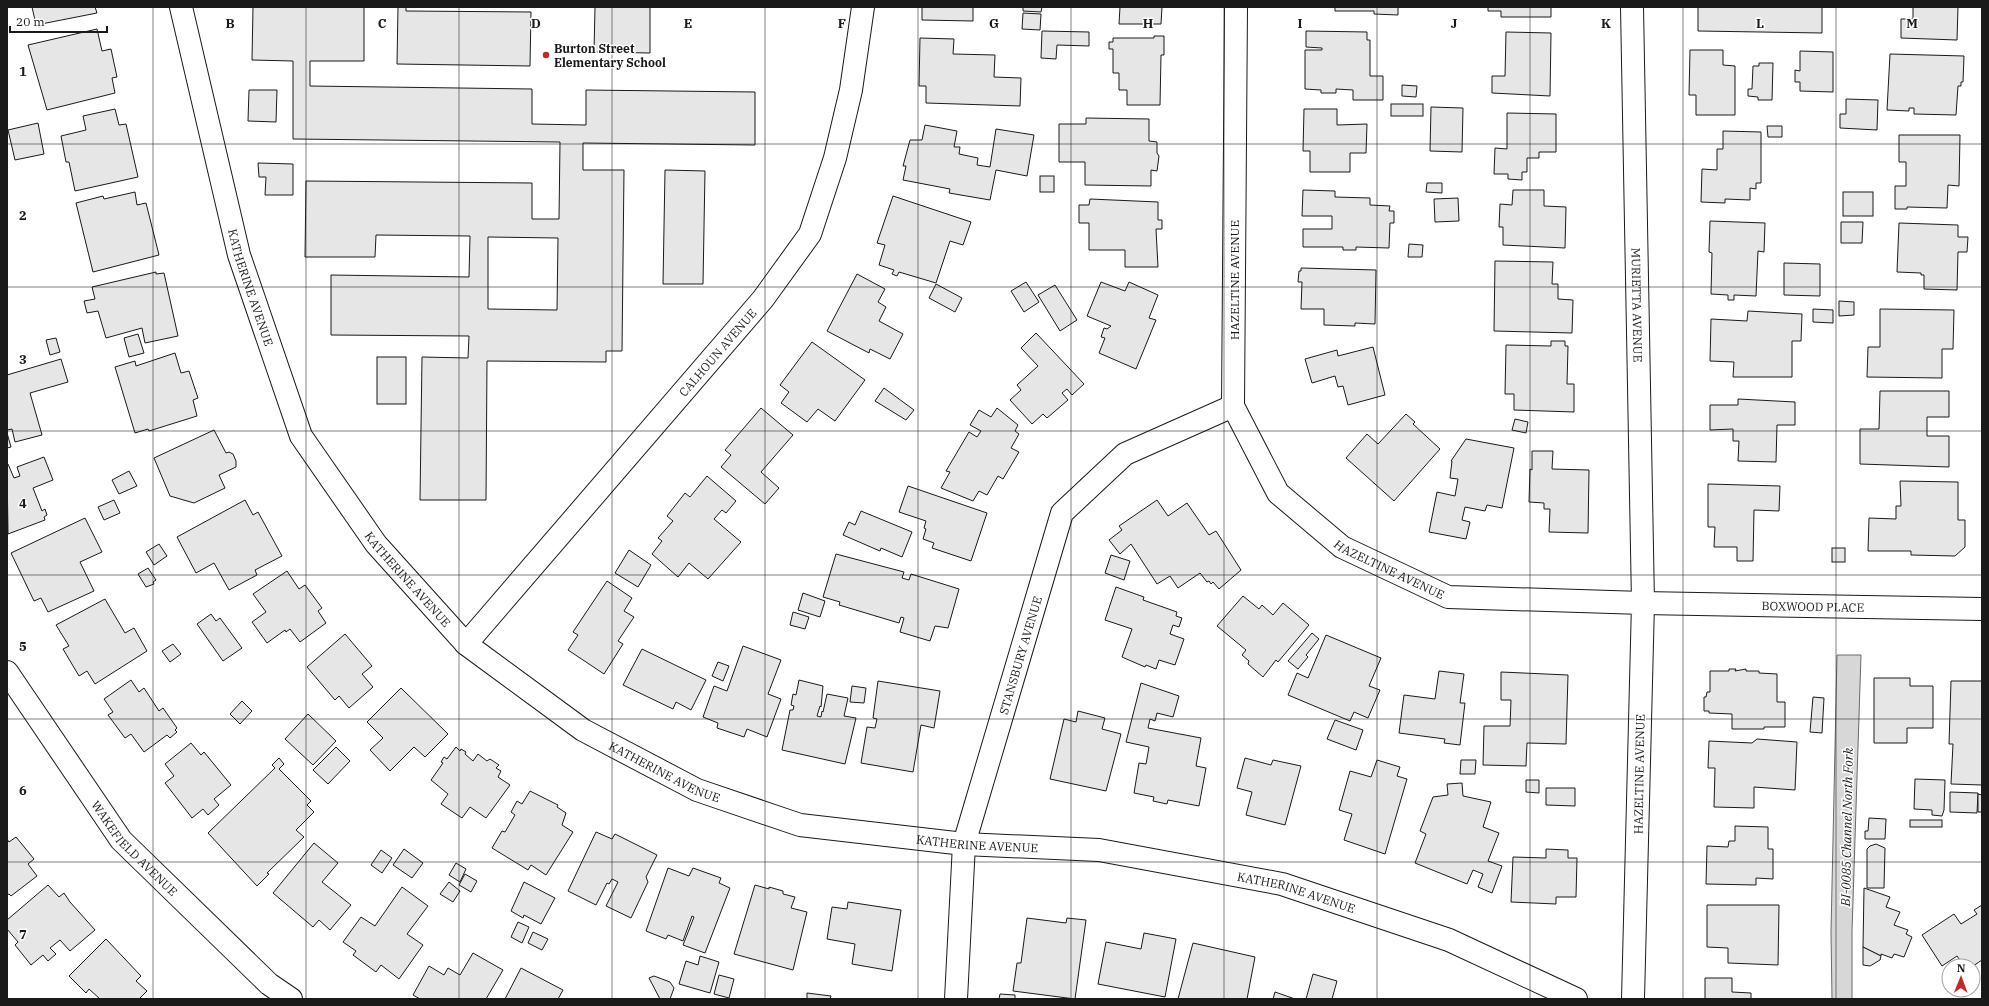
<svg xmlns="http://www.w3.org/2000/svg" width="1989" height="1006" font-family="'IBM Plex Serif',serif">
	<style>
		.water { fill: #d7d7d7; stroke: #6a6a6a }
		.building { fill: #e6e6e6; stroke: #1a1a1a; fill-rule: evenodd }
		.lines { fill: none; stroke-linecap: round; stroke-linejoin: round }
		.street-casing { stroke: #1a1a1a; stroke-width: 24 }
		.secondary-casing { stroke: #1a1a1a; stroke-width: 24 }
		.street { stroke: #fff; stroke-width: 22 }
		.secondary { stroke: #fff; stroke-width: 22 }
		.grid { fill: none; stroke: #1a1a1a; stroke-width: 1; stroke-opacity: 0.55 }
		.poi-dot { fill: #c62828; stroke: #fff; stroke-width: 1.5 }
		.labels { text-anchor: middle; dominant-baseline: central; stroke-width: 3; stroke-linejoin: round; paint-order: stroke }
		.poi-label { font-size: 12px; font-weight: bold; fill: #1a1a1a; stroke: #fff; text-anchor: start }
		.street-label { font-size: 12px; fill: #1a1a1a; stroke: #fff }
		.water-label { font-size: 13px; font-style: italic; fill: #1a1a1a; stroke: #fff }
		.grid-label { font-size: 13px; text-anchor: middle; font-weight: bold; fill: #1a1a1a; stroke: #fff; stroke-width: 3; stroke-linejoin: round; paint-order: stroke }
	</style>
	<rect width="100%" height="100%" fill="#fff"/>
	<!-- water -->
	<path class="water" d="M1837,655H1861L1852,931V999H1832L1831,932Z"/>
	<!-- building -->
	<g class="building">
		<path d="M32,7H95L97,13L36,25Z"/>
		<path d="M253,7H364V61H310V86L532,89V124L586,125V90L755,92V145L583,143V170H624L622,351H606V362L487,361L486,500H420L422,357L468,358L469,336L331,335V275L469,277L470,236L376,235L375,257H305L306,181L532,183V219H559L560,142L293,139V61L252,60ZM488,237L558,238L557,310L488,309Z"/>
		<path d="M398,7H406V11L531,12L530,66L397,64Z"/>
		<path d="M595,7H650V53L594,52Z"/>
		<path d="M922,7H973V21L922,20Z"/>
		<path d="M1023,7H1042L1041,12L1023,11Z"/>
		<path d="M1120,7H1162L1161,24H1119Z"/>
		<path d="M1335,7H1398V15L1374,14V11H1335Z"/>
		<path d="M1488,7H1551V17H1501V11H1488Z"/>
		<path d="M1698,7H1822V33L1698,31Z"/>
		<path d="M1913,7H1958L1957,40L1901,38V19H1913Z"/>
		<path d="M1023,13L1041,14L1040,30L1022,29Z"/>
		<path d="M97,29L102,51L111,49L117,77L112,78L115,93L47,110L28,45Z"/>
		<path d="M1042,31L1089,32V46L1057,45L1056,59L1041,58Z"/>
		<path d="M1306,31L1367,32V40H1370V76H1383V100H1353V90L1336,89V93H1321V90L1305,89V50H1322V48L1306,47Z"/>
		<path d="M1506,32L1551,33L1550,96L1492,93V76H1505Z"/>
		<path d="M1154,36H1164V55H1161L1160,105H1127V90H1119V73H1113V49H1109V42H1113V38H1154Z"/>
		<path d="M920,38L954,39L953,54L995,55L994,77L1021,78L1020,106L926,103V86H919Z"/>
		<path d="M1690,50H1723V65L1735,66V115H1696V95H1689Z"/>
		<path d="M1800,51L1833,52V92L1800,91V82H1795V70L1800,71Z"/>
		<path d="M1890,54L1964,56L1963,82H1961V86H1958L1956,115L1914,114V108H1909V111L1887,110Z"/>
		<path d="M1759,63H1773L1772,100H1758V97L1748,96V89H1752L1753,66H1759Z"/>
		<path d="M1402,85L1417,86L1416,97L1402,96Z"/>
		<path d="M249,90H277L276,122L248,121Z"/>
		<path d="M1846,99L1878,100L1877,130L1840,128V114H1846Z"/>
		<rect x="1391" y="104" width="32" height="12"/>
		<path d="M1431,107L1463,108L1462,152L1430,151Z"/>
		<path d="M115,109L119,125L126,124L138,177L75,191L69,162H66L61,136L86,130L83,116Z"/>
		<path d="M1304,109H1337V125L1367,124L1366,153H1350V172H1310V151H1303Z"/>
		<path d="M1507,113L1556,114V152H1539V158H1527V172H1522V180L1508,179V174H1494L1495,148L1507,149Z"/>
		<path d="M1086,118L1149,119V141L1157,142V153L1159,156L1157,171L1151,170V186L1085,185V162H1059V124H1086Z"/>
		<path d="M38,123L44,154L15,160L8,130Z"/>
		<path d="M925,125L957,131L954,147H960L959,154L978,158L977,165L990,167L996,129L1034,135L1027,176L996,170L990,200L949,193L950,189L903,180L906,166H903L910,140H922Z"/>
		<path d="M1767,126H1782V137H1768Z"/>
		<path d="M1723,131L1761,132V183H1756V189L1750,188V200L1725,199V203L1701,202L1702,169L1717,170V149H1723Z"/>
		<path d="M1899,135H1960L1959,186L1948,185L1947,208L1907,207V209H1895V186H1906V162H1899Z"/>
		<path d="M258,163L293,164V195H265L266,177H259Z"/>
		<path d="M665,170L705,171L703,284H663Z"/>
		<rect x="1040" y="176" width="14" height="16"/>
		<path d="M1427,183H1442V193L1426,192Z"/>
		<path d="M1303,190L1335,191V197L1370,198V205L1390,206L1389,211H1394V223H1390L1389,248L1356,247V250H1343V247H1303V229H1332V216H1302Z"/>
		<path d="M1513,190H1544V206L1566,207L1565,248L1503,245V227H1499L1500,204L1512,205Z"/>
		<path d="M135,192L137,205L146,203L159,255L93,272L76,203L103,196L104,199Z"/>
		<rect x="1843" y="192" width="30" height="24"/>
		<path d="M893,196L971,222L963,245L950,241L936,283L899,272L897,276L892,274L894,270L879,265L885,245L877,243Z"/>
		<path d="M1458,198L1459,221L1435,222L1434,199Z"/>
		<path d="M1090,199L1158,202V220H1162V229H1156L1158,267H1125V250H1089V223H1079V205H1089Z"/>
		<path d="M1710,221L1765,223L1764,252L1758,251L1756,296L1734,295V300H1728V295L1711,294L1712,253L1709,252Z"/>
		<path d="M1841,222H1863L1862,243H1841Z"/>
		<path d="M1899,223L1958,225V237H1968L1967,252H1958L1957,290L1924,289V275H1921V273L1897,272Z"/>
		<path d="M1409,244L1423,245L1422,257H1408Z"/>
		<path d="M1495,261L1553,262L1552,284H1558V299L1573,300L1572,333L1494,331Z"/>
		<path d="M1784,263L1820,264V296L1784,295Z"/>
		<path d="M1301,268L1376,270L1375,324L1355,323V326L1324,325V309H1301L1302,282H1298L1299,271H1301Z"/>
		<path d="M156,272V274L164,273L178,336L145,343L142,328L106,338L98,311L87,313L84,301L95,299L92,287Z"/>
		<path d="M857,274L885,289L878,302L886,307L879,321L903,334L890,359L870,349L869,353L827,331Z"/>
		<path d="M1026,282L1039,302L1024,312L1011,291Z"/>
		<path d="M1101,282L1125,291L1129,282L1158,295L1149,318L1156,320L1136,369L1099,353L1105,338L1101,337L1104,328L1107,329L1111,326L1087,316Z"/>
		<path d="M936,284L962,298L955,312L929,298Z"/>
		<path d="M1055,285L1077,320L1060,331L1038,295Z"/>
		<path d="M1839,301L1854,302V315L1839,316Z"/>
		<path d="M1813,309L1833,310V323L1813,322Z"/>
		<path d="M1880,309L1954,310L1953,349H1942V378L1867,377L1868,347H1880Z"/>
		<path d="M1748,311L1802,314L1801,341H1792V377H1733L1734,362L1710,361L1711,319L1747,321Z"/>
		<path d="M1036,333L1084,384L1072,395L1067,389L1062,393L1068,400L1047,418L1043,414L1032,424L1010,400L1021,390L1017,385L1038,366L1021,348Z"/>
		<path d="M138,334L144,353L129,357L124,338Z"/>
		<path d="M56,338L60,352L50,355L46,340Z"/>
		<path d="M1551,341H1565V346H1568L1567,384H1574V412L1514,410V394H1505L1506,345L1551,346Z"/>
		<path d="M812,342L865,380L835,421L818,409L807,422L781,403L789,392L780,385Z"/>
		<path d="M1373,347L1385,395L1348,405L1343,386L1338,387L1335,376L1312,383L1305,359L1337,350L1338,356Z"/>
		<path d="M175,353L181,373L189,371L198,398L193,400L197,416L149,431L148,429L135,433L115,367L135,361L136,366Z"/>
		<rect x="377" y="357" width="29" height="47"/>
		<path d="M61,359L68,382L30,393L42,435L15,442L12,429L7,430V375Z"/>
		<path d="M884,388L914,410L906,420L875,401Z"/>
		<path d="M1880,391H1949V417H1927V436H1949V467L1860,464V429H1879Z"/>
		<path d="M1738,399L1795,402V425H1777L1776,462L1738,461L1739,441H1733V429L1710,430V405H1738Z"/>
		<path d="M761,408L793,435L761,472L779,488L765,504L721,467L731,455L725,450Z"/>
		<path d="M997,408L1018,425L1015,431L1019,434L1011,448L1019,452L1003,479L998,476L987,495L979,491L973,501L941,488L950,472L946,471L969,432L977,437L981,431L970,425L979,410L991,417Z"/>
		<path d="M1406,414L1415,422L1413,424L1440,449L1394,501L1346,458L1367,434L1378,444Z"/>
		<path d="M1515,419L1528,422L1526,433L1512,430Z"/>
		<path d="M214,430L226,453L229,452L233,454L236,461V467L219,475L225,488L194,503L170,496L154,458Z"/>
		<path d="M7,433L11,447L7,448Z"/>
		<path d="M1466,439L1514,448L1502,508L1487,505L1485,511L1465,507L1462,520L1470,522L1466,539L1429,532L1437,492L1455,496L1458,479L1450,478L1452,461H1451Z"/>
		<path d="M1532,451H1553L1552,469L1589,470L1588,533L1549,532L1550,509H1544V503L1529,502L1530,469L1532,470Z"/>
		<path d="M44,457L53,480L33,488L42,511L45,509L47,515L44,517L45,520L8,534L7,464H8L14,478L20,476L17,467Z"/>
		<path d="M129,471L137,486L119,494L112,480Z"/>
		<path d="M707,476L736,501L726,513L722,510L714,519L741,542L708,579L689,563L678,577L652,554L662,541L658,538L673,521L667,516L685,493L690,497Z"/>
		<path d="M1900,481L1958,482V520H1965V547L1955,556L1911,555V551H1868L1869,518L1896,519V506H1901Z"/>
		<path d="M1708,484L1780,486L1779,511L1754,510L1753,561H1737V547H1714L1715,527H1708Z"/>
		<path d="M908,486L987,513L971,561L932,548L934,543L923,539L926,529L924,528L926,521L899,512Z"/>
		<path d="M114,500L120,513L104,520L98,507Z"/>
		<path d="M245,500L253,515L258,512L282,556L255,570L257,575L229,590L214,563L196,573L177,537Z"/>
		<path d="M1157,500L1168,516L1187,503L1209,535L1216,531L1241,570L1219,589L1213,582L1211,584L1209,581L1207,582L1200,573L1178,588L1170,576L1157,584L1131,544L1120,554L1109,540L1122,530L1119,526Z"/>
		<path d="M861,511L912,532L902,557L881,548L880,551L843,535L849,522L855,525Z"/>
		<path d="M85,518L102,552L80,562L94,591L48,612L41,598L34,601L11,553Z"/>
		<path d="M159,544L167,556L154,565L146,552Z"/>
		<rect x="1832" y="548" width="13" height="14"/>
		<path d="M629,550L651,565L638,587L615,573Z"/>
		<path d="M836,554L904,572L902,578L909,580L911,574L959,589L948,628L935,626L930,641L900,632L904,618L901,617L899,623L839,605L840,602L823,597Z"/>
		<path d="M1111,555L1130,561L1124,580L1105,573Z"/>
		<path d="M148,568L156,580L153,582L154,584L146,587L138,574Z"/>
		<path d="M287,571L299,589L305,585L322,608L318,611L326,623L300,642L290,629L286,632L285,630L267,643L252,622L266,612L253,594Z"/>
		<path d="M607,581L632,598L624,611L634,617L618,641L623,644L604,674L568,650L578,635L573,632Z"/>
		<path d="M1116,587L1144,597L1143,600L1177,612L1176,616L1182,618L1179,627L1173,625L1170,634L1184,639L1175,665L1159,660L1156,669L1146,665L1145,667L1122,657L1132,629L1105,620Z"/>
		<path d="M803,593L825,601L820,617L798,610Z"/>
		<path d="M1243,596L1259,609L1262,605L1273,615L1283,603L1309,625L1278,662L1276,660L1263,677L1248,664L1249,661L1242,655L1246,650L1217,626Z"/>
		<path d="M105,599L125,633L134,628L147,651L95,684L87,671L79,676L63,649L69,646L56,625Z"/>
		<path d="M793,612L809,617L805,629L790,625Z"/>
		<path d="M211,614L216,621L220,618L242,648L223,661L197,624Z"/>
		<path d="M1312,633L1319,639L1306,655L1308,657L1298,669L1288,661Z"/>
		<path d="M345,634L372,666L362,674L373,687L349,708L339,696L335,700L307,667Z"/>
		<path d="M1326,635L1381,658L1369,686L1380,690L1368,718L1354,712L1350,721L1288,695L1297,673L1308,678Z"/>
		<path d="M173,644L181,654L170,662L162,651Z"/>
		<path d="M743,646L781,660L768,694L781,699L767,737L747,729L744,737L717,728L718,723L703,717L714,686L727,691Z"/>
		<path d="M642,649L706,680L691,710L676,702L673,709L623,685Z"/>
		<path d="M718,662L729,666L723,681L712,676Z"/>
		<path d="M1729,669H1736L1735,671L1746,669V671H1759V673L1777,674V702H1785V727H1764V729H1732V714L1709,713V711H1704V697H1706L1707,692H1710V671H1729Z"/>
		<path d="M1439,671L1464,674L1460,703H1465L1460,745L1444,743L1445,739L1399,733L1404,695L1435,699Z"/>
		<path d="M1501,672L1568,675L1566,744L1527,743L1526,766L1483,765L1484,726H1510L1511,700H1501Z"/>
		<path d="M1874,678H1910V686H1933V728H1907V743H1874Z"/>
		<path d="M131,680L139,692L144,688L159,711L163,708L177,728L175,730L177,732L170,738L167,735L144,752L131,734L125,738L108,715L113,712L104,699Z"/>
		<path d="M799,680L823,686L821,707L820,706L817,716L821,717L822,711L823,712L827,694L848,698L844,716L856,718L845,764L782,750L790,710H793L794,706L791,705L793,694L796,695Z"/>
		<path d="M878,681L940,691L934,728L921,725L913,772L861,763L867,727L875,728L877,719L873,718Z"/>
		<path d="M1951,681H1982V785L1951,784L1953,744H1949Z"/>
		<path d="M1141,683L1179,696L1173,717L1157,713L1155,721L1150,719L1148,728L1201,738L1196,766L1206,768L1199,806L1168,800L1167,804L1153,801L1154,797L1134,793L1139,763L1146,764L1149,747L1126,742Z"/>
		<path d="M852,686L866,688L864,703L850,702Z"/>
		<path d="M401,688L448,734L425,757L414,747L390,771L370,750L383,738L367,722Z"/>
		<path d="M1813,697L1824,698L1822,733L1810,732Z"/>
		<path d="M242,701L252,711L240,724L230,714Z"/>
		<path d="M1078,711L1105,718L1102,729L1121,734L1106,791L1050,779L1064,719L1076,722Z"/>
		<path d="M308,714L336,741L313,765L285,739Z"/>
		<path d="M1335,720L1363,730L1356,750L1327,739Z"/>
		<path d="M1757,739L1797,742L1795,790L1754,787V808L1714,807L1715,768H1708L1709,741L1752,743Z"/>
		<path d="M191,743L201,755L204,752L231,785L214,799L219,805L208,815L203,809L192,818L165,783L174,776L165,764Z"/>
		<path d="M336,747L350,761L328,784L313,770Z"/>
		<path d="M456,747L460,751L461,749L466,752L465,754L473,761L478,754L487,761L490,759L499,765L496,768L501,771L498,777L510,785L486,818L470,807L462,818L441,804L448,794L431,780L443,763L441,762L444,757L447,759Z"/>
		<path d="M279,758L284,764L279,769L311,801L307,805L314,812L296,830L304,837L267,873L269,874L257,886L208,833L275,768L272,765Z"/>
		<path d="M1245,758L1271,765L1273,760L1301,766L1285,825L1246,815L1252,792L1237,788Z"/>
		<path d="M1377,760L1400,767L1397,776L1407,779L1385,854L1344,840L1352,814L1339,810L1350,771L1371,777Z"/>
		<path d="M1461,760H1476L1475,774H1460Z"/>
		<path d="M1915,779L1945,780L1944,810L1942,816L1932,815V810L1914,809Z"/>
		<path d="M1526,780H1539V793L1526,792Z"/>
		<path d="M1462,783L1463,796L1491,802L1483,827L1499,833L1488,861L1502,866L1492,893L1478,887L1483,874L1473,870L1467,884L1415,863L1426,834L1420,831L1433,797L1448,795L1447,784Z"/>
		<path d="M1546,788H1575V806L1546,805Z"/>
		<path d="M530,791L558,805L557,807L566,813L562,825L573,832L546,875L531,865L528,870L492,848L502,831L505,832L515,815L511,812L517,801L522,804Z"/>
		<path d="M1950,792L1978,793L1977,813L1950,812Z"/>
		<path d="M1978,794L1982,795V812H1978Z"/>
		<path d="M1869,818L1886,819L1885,839H1865V831H1868Z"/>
		<rect x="1910" y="820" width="32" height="7"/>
		<path d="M1735,826L1768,827V849H1773V879L1756,878V885L1706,884L1707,846L1728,847L1729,841H1735Z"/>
		<path d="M596,832L612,839L615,834L657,855L646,877L648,882L631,918L606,906L618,882L612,879L609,884L607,883L596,905L568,891Z"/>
		<path d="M16,837L34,859L28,864L37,876L11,896L9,894L7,895V839L9,842Z"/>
		<path d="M314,843L338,863L322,882L351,905L330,930L319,920L313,927L273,893Z"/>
		<path d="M1876,844L1885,848L1884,888H1867V849L1870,846Z"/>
		<path d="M404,849L423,863L412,878L393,865Z"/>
		<path d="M1546,849L1568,850V858H1577L1576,897H1556V904L1511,902L1513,857L1546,858Z"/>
		<path d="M381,850L392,858L382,873L371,865Z"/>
		<path d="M456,863L466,869L460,882L449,875Z"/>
		<path d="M668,868L689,876L693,868L721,878L719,883L730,888L705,953L683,945L694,917L692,916L683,941L668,935L666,939L646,931Z"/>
		<path d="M465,874L477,881L471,892L459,885Z"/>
		<path d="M449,882L460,891L453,902L440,894Z"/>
		<path d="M524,882L555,898L541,924L524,915L523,918L511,911Z"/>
		<path d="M48,885L59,897L64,893L70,902L95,930L70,951L60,940L50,948L56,954L48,961L43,955L31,965L15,945L18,942L7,929V920Z"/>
		<path d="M755,885L769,889V887L783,891V894L795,897L791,908L807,912L793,970L734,954Z"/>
		<path d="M402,887L428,906L407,934L423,945L399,979L381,965L376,972L353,955L356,951L343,942L361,917L375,926Z"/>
		<path d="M1864,888L1890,897L1886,907L1900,912L1894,925L1908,930L1906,934L1912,937L1904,957L1894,954L1892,958L1881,954V956L1863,947Z"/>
		<path d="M848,902L901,910L892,971L852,964L855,944L827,939L832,907L847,909Z"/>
		<path d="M1707,905H1779L1778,965L1728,963V948L1707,947Z"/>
		<path d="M1982,905V960L1973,966H1964L1957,956L1942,966L1922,935L1954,914L1961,924L1977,914L1974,910Z"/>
		<path d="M1027,918L1066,923L1067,918L1086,920L1075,999L1013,991L1017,963H1021Z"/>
		<path d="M518,922L529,927L522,943L511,937Z"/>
		<path d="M533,932L548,939L542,950L528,943Z"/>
		<path d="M1144,933L1176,939L1165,997L1098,984L1106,942L1141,949Z"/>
		<path d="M106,939L141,976L136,981L147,991L139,999H100L89,989L86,993L69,976Z"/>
		<path d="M1193,943L1255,957L1247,999H1178Z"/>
		<path d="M1863,947L1881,956L1880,960L1870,966L1863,965Z"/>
		<path d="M473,953L503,970L486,999H420L413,995L429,966L444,975L448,968L460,975Z"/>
		<path d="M700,956L719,962L710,993L679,984L686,961L698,965Z"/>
		<path d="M521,968L563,990L558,999H505Z"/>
		<path d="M1313,974L1337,981L1332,999H1306Z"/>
		<path d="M719,975L734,979L729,998L714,994Z"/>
		<path d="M654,976L670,982L674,988L670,999H660L649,978Z"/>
		<path d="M1705,978H1732V992L1751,993V999H1705Z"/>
		<path d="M1275,992L1295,999H1273Z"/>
		<path d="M807,993L831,996L830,999H807Z"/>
		<path d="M1000,994L1015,995V999H999Z"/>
	</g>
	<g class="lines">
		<!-- street casing -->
		<g class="street-casing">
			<g id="street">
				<path id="s1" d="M181,7L239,255L301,436L376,544L466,644L583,730L697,790L800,825L964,844L1099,850L1282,884L1449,940L1576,999"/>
				<path id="s2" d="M1632,7L1643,603L1982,609"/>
				<path id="s3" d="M466,644L763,299L810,234L835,158L851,90L863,7"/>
				<path id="s4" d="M7,672L121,840L269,984L291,999"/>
				<path id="s5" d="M956,999L964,844L1062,513L1125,454L1233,406"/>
			</g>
		</g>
		<!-- secondary casing -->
		<g class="secondary-casing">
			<g id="secondary">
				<path id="s6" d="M1236,7L1233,406L1278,493L1342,547L1448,597L1643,603L1633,999"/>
			</g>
		</g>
		<!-- street -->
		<use href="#street" class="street"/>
		<!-- secondary -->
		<use href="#secondary" class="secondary"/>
	</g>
	<!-- grid -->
	<path class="grid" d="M153,7V999M306,7V999M459,7V999M612,7V999M765,7V999M918,7V999M1071,7V999M1224,7V999M1377,7V999M1530,7V999M1683,7V999M1836,7V999M7,144H1982M7,287H1982M7,431H1982M7,575H1982M7,719H1982M7,862H1982"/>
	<!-- markers -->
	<circle class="poi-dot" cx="546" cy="55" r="4"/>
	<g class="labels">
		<!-- poi labels -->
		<g class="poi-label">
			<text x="554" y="48">Burton Street<tspan x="554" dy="14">Elementary School</tspan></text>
		</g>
		<!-- street labels -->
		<g class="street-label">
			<text transform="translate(1234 280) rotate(-90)">HAZELTINE AVENUE</text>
			<text stroke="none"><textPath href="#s1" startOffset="289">KATHERINE AVENUE</textPath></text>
			<text stroke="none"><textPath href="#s2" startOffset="298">MURIETTA AVENUE</textPath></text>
			<text stroke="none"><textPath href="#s3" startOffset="385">CALHOUN AVENUE</textPath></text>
			<text stroke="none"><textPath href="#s6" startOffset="633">HAZELTINE AVENUE</textPath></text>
			<text stroke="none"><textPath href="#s1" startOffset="625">KATHERINE AVENUE</textPath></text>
			<text stroke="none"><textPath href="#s2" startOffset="766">BOXWOOD PLACE</textPath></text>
			<text stroke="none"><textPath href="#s5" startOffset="352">STANSBURY AVENUE</textPath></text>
			<text stroke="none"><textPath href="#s1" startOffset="949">KATHERINE AVENUE</textPath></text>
			<text transform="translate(1639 774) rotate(-89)">HAZELTINE AVENUE</text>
			<text stroke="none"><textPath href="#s1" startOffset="1273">KATHERINE AVENUE</textPath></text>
			<text stroke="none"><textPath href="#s4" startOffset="218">WAKEFIELD AVENUE</textPath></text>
			<text stroke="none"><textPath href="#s1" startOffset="1597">KATHERINE AVENUE</textPath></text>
		</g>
		<!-- water labels -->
		<g class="water-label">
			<text transform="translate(1847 827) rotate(-89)">BI-0085 Channel North Fork</text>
		</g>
	</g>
	<g class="grid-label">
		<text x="230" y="28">B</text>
		<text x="382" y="28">C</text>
		<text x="536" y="28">D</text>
		<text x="688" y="28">E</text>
		<text x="842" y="28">F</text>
		<text x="994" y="28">G</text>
		<text x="1148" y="28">H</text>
		<text x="1300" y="28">I</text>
		<text x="1454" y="28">J</text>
		<text x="1606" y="28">K</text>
		<text x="1760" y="28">L</text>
		<text x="1912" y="28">M</text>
		<text x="23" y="76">1</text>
		<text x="23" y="220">2</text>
		<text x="23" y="364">3</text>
		<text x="23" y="508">4</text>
		<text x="23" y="651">5</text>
		<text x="23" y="795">6</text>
		<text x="23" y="939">7</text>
	</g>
	<!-- border -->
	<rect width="1989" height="1006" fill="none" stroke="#1a1a1a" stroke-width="16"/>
	<!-- north arrow -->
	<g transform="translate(1961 978) rotate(1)"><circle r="19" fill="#ffffff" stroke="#a3a3a3"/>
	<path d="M0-3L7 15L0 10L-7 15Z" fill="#c62828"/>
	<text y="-6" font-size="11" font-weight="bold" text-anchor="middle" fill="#1a1a1a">N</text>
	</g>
	<!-- scale -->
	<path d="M10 26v6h97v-6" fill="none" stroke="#1a1a1a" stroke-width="2"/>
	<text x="16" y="26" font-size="12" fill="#1a1a1a" stroke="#ffffff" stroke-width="3" paint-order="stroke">20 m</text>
</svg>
